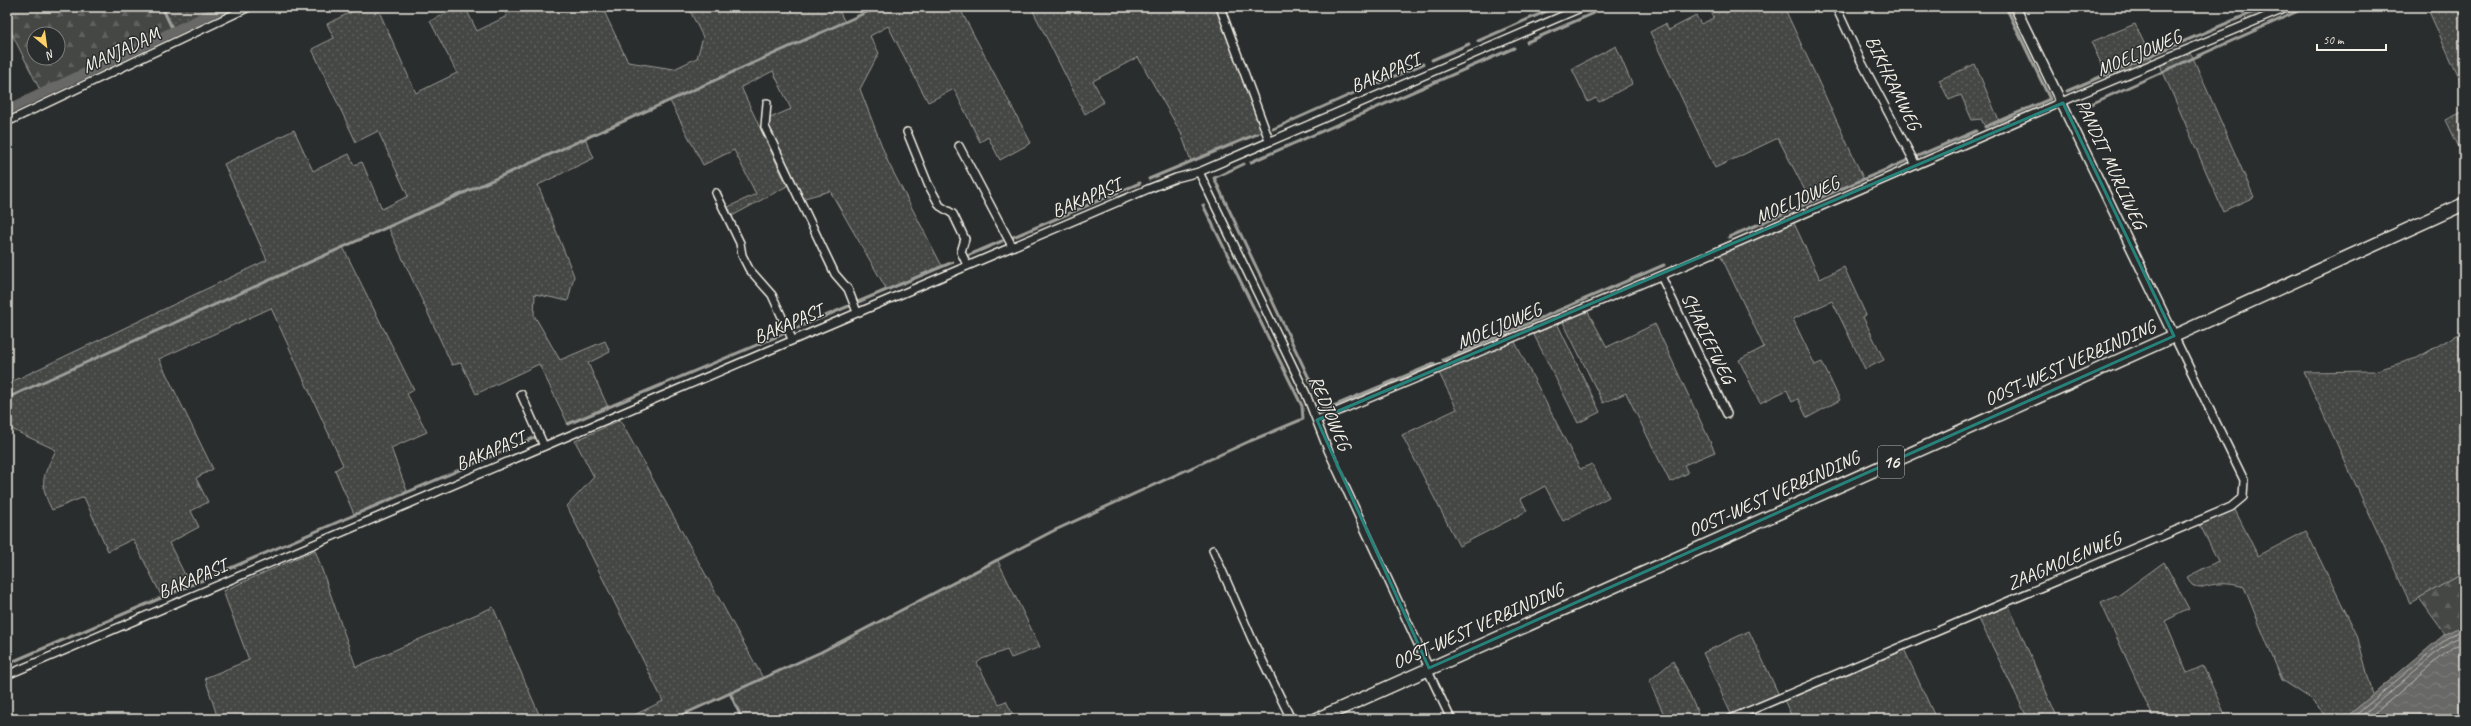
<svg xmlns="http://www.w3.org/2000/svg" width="2471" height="726" font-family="Caveat,sans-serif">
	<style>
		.grass { fill: url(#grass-dots); stroke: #9c9c96 }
		.forest { fill: url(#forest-firs); stroke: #9c9c96; fill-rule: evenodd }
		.water { fill: url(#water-waves); stroke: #9f9f9a }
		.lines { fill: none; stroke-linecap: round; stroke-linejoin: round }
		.shore { stroke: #bcbab4; stroke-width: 1 }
		.stream { stroke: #9f9f9a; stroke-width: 3 }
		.canal { stroke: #676866; stroke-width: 10 }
		.minor-casing { stroke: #f4f1e8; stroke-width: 10 }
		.tertiary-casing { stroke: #f4f1e8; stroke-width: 12 }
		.primary-casing { stroke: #f4f1e8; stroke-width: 15 }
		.minor { stroke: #2a2d2e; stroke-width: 7 }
		.tertiary { stroke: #2a2d2e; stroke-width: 9 }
		.primary { stroke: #2a2d2e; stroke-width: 12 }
		.marked { fill: none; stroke: #26827a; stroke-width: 3; stroke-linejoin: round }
		.labels { text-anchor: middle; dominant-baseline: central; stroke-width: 3; stroke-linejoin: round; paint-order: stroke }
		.shield { fill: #2a2d2e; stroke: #b7b6b0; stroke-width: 1 }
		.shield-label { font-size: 18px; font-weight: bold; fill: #f4f1e8 }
		.street-label { font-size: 19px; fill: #f4f1e8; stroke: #2a2d2e }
	</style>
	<defs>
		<pattern id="grass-dots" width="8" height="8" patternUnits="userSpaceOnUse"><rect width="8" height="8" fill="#444645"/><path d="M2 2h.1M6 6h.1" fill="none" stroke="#606160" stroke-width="1.8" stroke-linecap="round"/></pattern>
		<pattern id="forest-firs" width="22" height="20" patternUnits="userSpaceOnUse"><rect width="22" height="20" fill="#444645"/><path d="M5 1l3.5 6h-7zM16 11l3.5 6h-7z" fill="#606160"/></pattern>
		<pattern id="water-waves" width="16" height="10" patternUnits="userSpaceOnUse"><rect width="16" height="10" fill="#676866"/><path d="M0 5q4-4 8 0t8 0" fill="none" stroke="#7d7e7c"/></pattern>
	</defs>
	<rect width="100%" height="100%" fill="#2a2d2e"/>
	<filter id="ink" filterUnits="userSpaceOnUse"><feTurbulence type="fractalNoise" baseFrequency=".025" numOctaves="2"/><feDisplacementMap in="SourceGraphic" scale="8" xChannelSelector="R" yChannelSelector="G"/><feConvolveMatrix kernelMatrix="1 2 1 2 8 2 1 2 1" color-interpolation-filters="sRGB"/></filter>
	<g filter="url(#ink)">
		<!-- grass -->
		<g class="grass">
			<path d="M162,7H225L174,32Z"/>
			<path d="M361,7H377L416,93L457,73L430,21L461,7H465L477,31L507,16L503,7H602L628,62L674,69L697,58L703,37L688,7H837L845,22L878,7H959L1031,143L1000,160L988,137L980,142L954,89L928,102L888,26L870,36L879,53L860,89L888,162L942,266L887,290L830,191L801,199L768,130L770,118L791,109L773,71L741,87L787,186L732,216L728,207L756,194L734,150L703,165L670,101L585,138L594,158L538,185L574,276L568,301L535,294L534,315L560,360L605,341L610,352L588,363L608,407L568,424L539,364L476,394L461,363L452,365L388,227L343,247L414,390L407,394L427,432L391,448L407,491L354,514L335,470L343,465L271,308L159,359L213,469L196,478L208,502L191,511L199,527L169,543L190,585L162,597L133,539L108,551L84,497L52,510C38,483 43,476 56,450L7,427V384L267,260L224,164L294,130L313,171L349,154L354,165L362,162L382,209L408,196L378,131L356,142L312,49L334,38L327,24Z"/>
			<path d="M1031,7H1217L1262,132L1191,161L1181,133L1138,57L1093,81L1104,102L1085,114Z"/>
			<path d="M1709,7H1784L1864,180L1811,202L1778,138L1715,168L1650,32L1665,24L1669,30L1696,16L1701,24L1714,18Z"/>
			<path d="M2240,7H2281L2247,22Z"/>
			<path d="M2427,7H2457L2464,22V89Z"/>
			<path d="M2135,24L2153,62L2109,80L2091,42Z"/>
			<path d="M1616,46L1632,84L1599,102L1596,98L1588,102L1572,69Z"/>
			<path d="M2190,51L2254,197L2223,211L2160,65Z"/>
			<path d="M1975,64L1999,121L1985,127L1981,119L1972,120L1961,95L1949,100L1939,80Z"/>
			<path d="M2464,111V158L2446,120Z"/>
			<path d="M1793,221L1820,279L1844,267L1866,315L1863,317L1884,360L1865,369L1832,301L1793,319L1815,365L1822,362L1840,400L1807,418L1798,399L1792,402L1787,390L1760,403L1739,360L1764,347L1720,254Z"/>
			<path d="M1587,310L1607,347L1655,324L1715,452L1684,465L1688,473L1670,482L1626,393L1603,403L1562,320Z"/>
			<path d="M1557,323L1600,412L1578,423L1533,333Z"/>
			<path d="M2458,334L2464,348V573L2410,603L2304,372L2374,371L2417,358Z"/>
			<path d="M1514,340L1580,469L1592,464L1609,497L1563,521L1545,486L1521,499L1527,511L1459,546L1402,435L1457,409L1438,371Z"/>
			<path d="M620,420L763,678L821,652L997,559L1040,647L1011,658L1007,650L982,659L977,663L999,704L1006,701L1015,719H742L729,693L680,716L682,719H626L663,701L567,506L594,477L575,441Z"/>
			<path d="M2234,508L2258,556L2306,531L2357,635L2373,695L2344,719H2326V715L2308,697L2282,680L2244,587C2227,582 2215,583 2199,588L2192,585L2187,577L2218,561L2200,525Z"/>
			<path d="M315,550L356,667L493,607L541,719H218L205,678L249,660L223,591Z"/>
			<path d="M2164,562L2189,609L2165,621L2187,673L2203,666L2227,719H2154L2101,603L2119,595Z"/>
			<path d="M2008,604L2058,719H2028L1978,617Z"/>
			<path d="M1749,631L1779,695L1732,716L1703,653Z"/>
			<path d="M1904,649L1936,719H1793L1784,700Z"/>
			<path d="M1673,661L1701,719H1666L1649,681Z"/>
		</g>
		<!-- forest -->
		<g class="forest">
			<path d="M7,7H162L174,32L42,94L7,24ZM34,34H58V58H34Z"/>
			<path d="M2464,573V625L2445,634L2419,598Z"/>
		</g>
		<!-- water -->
		<path class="water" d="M2464,625V719H2344L2445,634Z"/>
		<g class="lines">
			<!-- shore -->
			<g class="shore">
				<path d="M2351,719L2447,638L2464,629"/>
				<path d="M2358,719L2449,642L2464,635"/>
				<path d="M2368,719L2453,647L2464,642"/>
			</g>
			<!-- stream -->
			<g class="stream">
				<path d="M162,7L174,32"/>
				<path d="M1478,41L1556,7"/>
				<path d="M1527,42L1594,13"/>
				<path d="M1432,60L1469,44"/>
				<path d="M1374,85L1423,64"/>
				<path d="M2067,91L2265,7"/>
				<path d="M2082,108L2307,7"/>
				<path d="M1985,127L2050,99L2006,7"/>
				<path d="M1273,129L1363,89"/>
				<path d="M1251,162L1514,48"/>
				<path d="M1244,164L1214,178L1324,410L1434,364"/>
				<path d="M1149,179L1257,134"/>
				<path d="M1729,237L1976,131"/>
				<path d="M1011,238L1140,183"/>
				<path d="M967,256L1002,241"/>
				<path d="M858,302L953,262"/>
				<path d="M792,330L849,306"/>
				<path d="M1443,360L1664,265"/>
				<path d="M7,398L878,7"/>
				<path d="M568,424L783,334"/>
				<path d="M7,664L536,437"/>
				<path d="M730,693L742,719"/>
				<path d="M673,719L821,652L1053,531L1250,441L1303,419L1302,406L1203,205"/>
			</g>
			<!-- canal -->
			<path class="canal" d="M7,110L225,7"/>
			<!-- minor casing -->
			<g class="minor-casing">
				<g id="minor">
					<path d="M1220,7L1269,140"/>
					<path d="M1836,7L1861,61L1916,165"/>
					<path d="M767,103L765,127L835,274L848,289L857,312"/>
					<path d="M7,122L249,7"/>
					<path d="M907,132L928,184L940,206L953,214L965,239L961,252L967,265"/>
					<path d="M959,146L1012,246"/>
					<path d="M1199,172L1306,394L1328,450L1429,668"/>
					<path d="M716,193L740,243L742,255L749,269L772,295L792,339"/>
					<path d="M1661,276L1727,414"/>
					<path d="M521,394L544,446"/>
					<path d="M1317,420L1672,271L2080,94L2289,7"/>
					<path d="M1213,550L1252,639L1291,719"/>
					<path d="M1427,669L1451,719"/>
					<path d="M7,675L1148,189L1176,178L1199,172L1583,7"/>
					<path d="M1730,719L2231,507L2243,497L2244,480L2174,336"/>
				</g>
			</g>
			<!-- tertiary casing -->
			<g class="tertiary-casing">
				<path id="tertiary" d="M2015,7L2174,336"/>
			</g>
			<!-- primary casing -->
			<g class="primary-casing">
				<path id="primary" d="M1317,719L2174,336L2464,204"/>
			</g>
			<!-- minor -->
			<use href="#minor" class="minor"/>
			<!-- tertiary -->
			<use href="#tertiary" class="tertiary"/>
			<!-- primary -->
			<use href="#primary" class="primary"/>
		</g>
	</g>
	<!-- marked area -->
	<path class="marked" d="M2063,103L2174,336L1429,668L1317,420Z"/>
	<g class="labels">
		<!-- shield labels -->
		<rect class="shield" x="1878" y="446" width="26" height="32" rx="3"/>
		<g class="shield-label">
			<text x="1891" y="462">16</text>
		</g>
		<!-- street labels -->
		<g class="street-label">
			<text transform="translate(121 50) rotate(-25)">MANJADAM</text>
			<text transform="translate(2139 53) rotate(-23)">MOELJOWEG</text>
			<text transform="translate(1385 73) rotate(-23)">BAKAPASI</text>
			<text transform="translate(1893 83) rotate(64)">BIKHRAMWEG</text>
			<text transform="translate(2111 164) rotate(65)">PANDIT MURLIWEG</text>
			<text transform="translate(1086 198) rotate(-23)">BAKAPASI</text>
			<text transform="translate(1797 200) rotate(-24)">MOELJOWEG</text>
			<text transform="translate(788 324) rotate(-23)">BAKAPASI</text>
			<text transform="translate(1499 326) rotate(-23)">MOELJOWEG</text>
			<text transform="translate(1708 338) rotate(64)">SHARIEFWEG</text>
			<text transform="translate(2070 363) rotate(-24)">OOST-WEST VERBINDING</text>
			<text transform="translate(1330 413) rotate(67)">REDJOWEG</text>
			<text transform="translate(490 451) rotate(-23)">BAKAPASI</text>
			<text transform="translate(1774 494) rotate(-24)">OOST-WEST VERBINDING</text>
			<text transform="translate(2064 561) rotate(-23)">ZAAGMOLENWEG</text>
			<text transform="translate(192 579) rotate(-23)">BAKAPASI</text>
			<text transform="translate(1478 626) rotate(-24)">OOST-WEST VERBINDING</text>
		</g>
	</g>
	<!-- margin -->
	<rect width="2471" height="726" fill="none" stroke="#2a2d2e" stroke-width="24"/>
	<rect x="12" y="12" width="2447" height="702" fill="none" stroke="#f4f1e8" stroke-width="1.5" filter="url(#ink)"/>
	<!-- north arrow -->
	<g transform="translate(46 46) rotate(151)"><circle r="19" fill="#2a2d2e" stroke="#7b7b78"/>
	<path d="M0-3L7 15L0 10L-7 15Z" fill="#ffd166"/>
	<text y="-6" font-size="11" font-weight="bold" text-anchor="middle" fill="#f4f1e8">N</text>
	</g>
	<!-- scale -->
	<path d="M2317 44v6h69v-6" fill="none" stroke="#f4f1e8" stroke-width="2"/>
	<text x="2323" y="44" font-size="12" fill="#f4f1e8" stroke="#2a2d2e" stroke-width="3" paint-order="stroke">50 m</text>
</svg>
